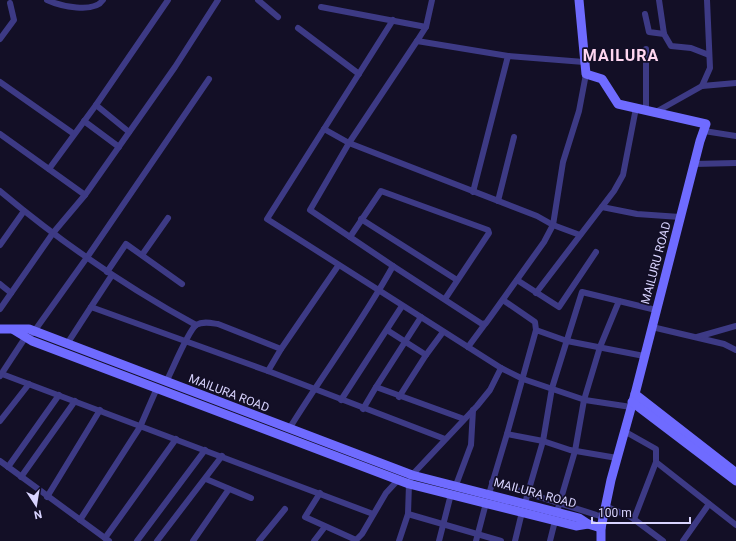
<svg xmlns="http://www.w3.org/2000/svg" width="736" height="541" font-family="Roboto,sans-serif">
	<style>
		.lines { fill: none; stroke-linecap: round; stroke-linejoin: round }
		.street { stroke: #3d3a85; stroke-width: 6 }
		.secondary { stroke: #6f6bff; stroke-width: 9 }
		.labels { text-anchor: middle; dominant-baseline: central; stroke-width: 3.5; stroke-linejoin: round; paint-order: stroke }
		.street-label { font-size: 12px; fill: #d9d4ff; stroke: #130f26 }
		.district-label { font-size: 16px; font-weight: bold; letter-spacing: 1px; fill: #ffd6f0; stroke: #130f26 }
	</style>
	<rect width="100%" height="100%" fill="#130f26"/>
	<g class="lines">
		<!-- street -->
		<g class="street">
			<path d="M47,0C60,6 94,14 103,0"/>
			<path d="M258,0L278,17"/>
			<path d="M432,0L426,27L417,41L508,56"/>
			<path d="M659,0L664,34L671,46L691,48L709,55"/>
			<path d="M321,7L426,27"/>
			<path d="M645,14L649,32L664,34"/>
			<path d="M393,20L267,219L501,368"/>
			<path d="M298,28L359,74"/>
			<path d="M0,39L14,20L10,3"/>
			<path d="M0,82L74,134"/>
			<path d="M702,86L736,83"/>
			<path d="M96,105L129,132"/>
			<path d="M646,110V49"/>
			<path d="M654,113L702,86L710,68L707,0"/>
			<path d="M84,121L119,147"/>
			<path d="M324,129L349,143L537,216L553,225L580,235"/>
			<path d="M704,131L736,136"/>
			<path d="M0,134L85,195"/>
			<path d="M694,164L736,163"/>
			<path d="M49,169L96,105L168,0"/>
			<path d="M0,191C61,242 126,287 196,325"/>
			<path d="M473,192L508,56L584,62"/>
			<path d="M498,201L514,137"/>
			<path d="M602,207L637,214L680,217"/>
			<path d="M361,219L457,280"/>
			<path d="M350,237L381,191L488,230L489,233L445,299"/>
			<path d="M0,245L24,211"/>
			<path d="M142,255L168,218"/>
			<path d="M393,266L482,324L486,323L544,242L553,225L563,162L579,111L586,74"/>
			<path d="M107,272L126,244L182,284"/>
			<path d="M517,280L559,307L596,252"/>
			<path d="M0,284L11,293"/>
			<path d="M536,293L614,191L623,175L636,108"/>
			<path d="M503,300L535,322L536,330"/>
			<path d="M91,307L112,275"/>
			<path d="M0,309L53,233L85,195L175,67L218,0"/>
			<path d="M652,327L724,344L736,350"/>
			<path d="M387,330L426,355L399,397"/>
			<path d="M33,333L88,256L209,79"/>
			<path d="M697,337L736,326"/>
			<path d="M67,344L91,307L268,371L445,439"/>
			<path d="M468,347L485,324"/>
			<path d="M426,355L443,332"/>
			<path d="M268,371L281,349L338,266"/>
			<path d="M2,374L373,514"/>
			<path d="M0,376L25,338"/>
			<path d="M166,382C172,371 188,331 196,325C203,321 211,323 218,324L281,349"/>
			<path d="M376,387L421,317"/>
			<path d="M341,400L402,306"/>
			<path d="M363,409L376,387L464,419"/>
			<path d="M0,421L29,384"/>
			<path d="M289,429C323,374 362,322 393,266L310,210L349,143L417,41"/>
			<path d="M624,431L656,449V462L736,525"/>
			<path d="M507,434L543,441L570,450L617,458"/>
			<path d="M0,461L109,541"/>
			<path d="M8,467L59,395"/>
			<path d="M21,477L75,401"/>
			<path d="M206,479L251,498"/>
			<path d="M492,482L603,517"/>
			<path d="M456,485L471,445L473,410"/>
			<path d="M320,493L305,517L356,540"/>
			<path d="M489,494L507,434L536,330L567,341L644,356"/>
			<path d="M47,497L100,410"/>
			<path d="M525,503L543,441L552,388L582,292L656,310"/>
			<path d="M605,506L631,517L663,541"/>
			<path d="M557,512L575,451L584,400L600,347L619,301"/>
			<path d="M408,514L501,541"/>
			<path d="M634,519L656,462"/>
			<path d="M80,520L140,427L157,388"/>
			<path d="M105,538L176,439"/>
			<path d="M137,541L205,450"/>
			<path d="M157,541L222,456"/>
			<path d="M193,541L229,489"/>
			<path d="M259,541L285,509"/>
			<path d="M314,541L324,528"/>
			<path d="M355,541L362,534L386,493L398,480"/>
			<path d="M399,541L408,514L409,484L412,475L477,406L490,390L501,368L523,379L585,400L631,407"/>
			<path d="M439,541L451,494"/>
			<path d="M476,541L486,503"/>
			<path d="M515,541L522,512"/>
			<path d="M550,541L555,521"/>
			<path d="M683,541L709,504"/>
		</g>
		<!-- secondary -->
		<g class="secondary">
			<path d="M579,0L586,74L602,79L618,104L706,124L700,141L635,394L611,480L601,528V541"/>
			<path d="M0,329H29L412,475L579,518L588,524L601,528"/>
			<path d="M14,330L32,341L409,484L576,526L588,524"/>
			<path d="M635,394L735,472"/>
			<path d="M632,402L736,481"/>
		</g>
	</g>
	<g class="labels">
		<!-- street labels -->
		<g class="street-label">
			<text transform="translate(656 263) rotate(-75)">MAILURU ROAD</text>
			<text transform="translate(229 393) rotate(21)">MAILURA ROAD</text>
			<text transform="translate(535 493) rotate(15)">MAILURA ROAD</text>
		</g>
		<!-- district labels -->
		<g class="district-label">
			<text x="621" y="55">MAILURA</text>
		</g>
	</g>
	<!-- north arrow -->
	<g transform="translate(36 505) rotate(168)" stroke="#130f26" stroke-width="3" paint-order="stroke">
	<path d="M0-3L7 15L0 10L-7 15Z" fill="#d9d4ff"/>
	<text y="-6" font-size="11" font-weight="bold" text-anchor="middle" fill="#d9d4ff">N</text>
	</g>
	<!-- scale -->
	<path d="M592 517v6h98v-6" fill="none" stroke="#d9d4ff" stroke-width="2"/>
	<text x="598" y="517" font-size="12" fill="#d9d4ff" stroke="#130f26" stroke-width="3" paint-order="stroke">100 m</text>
</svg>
